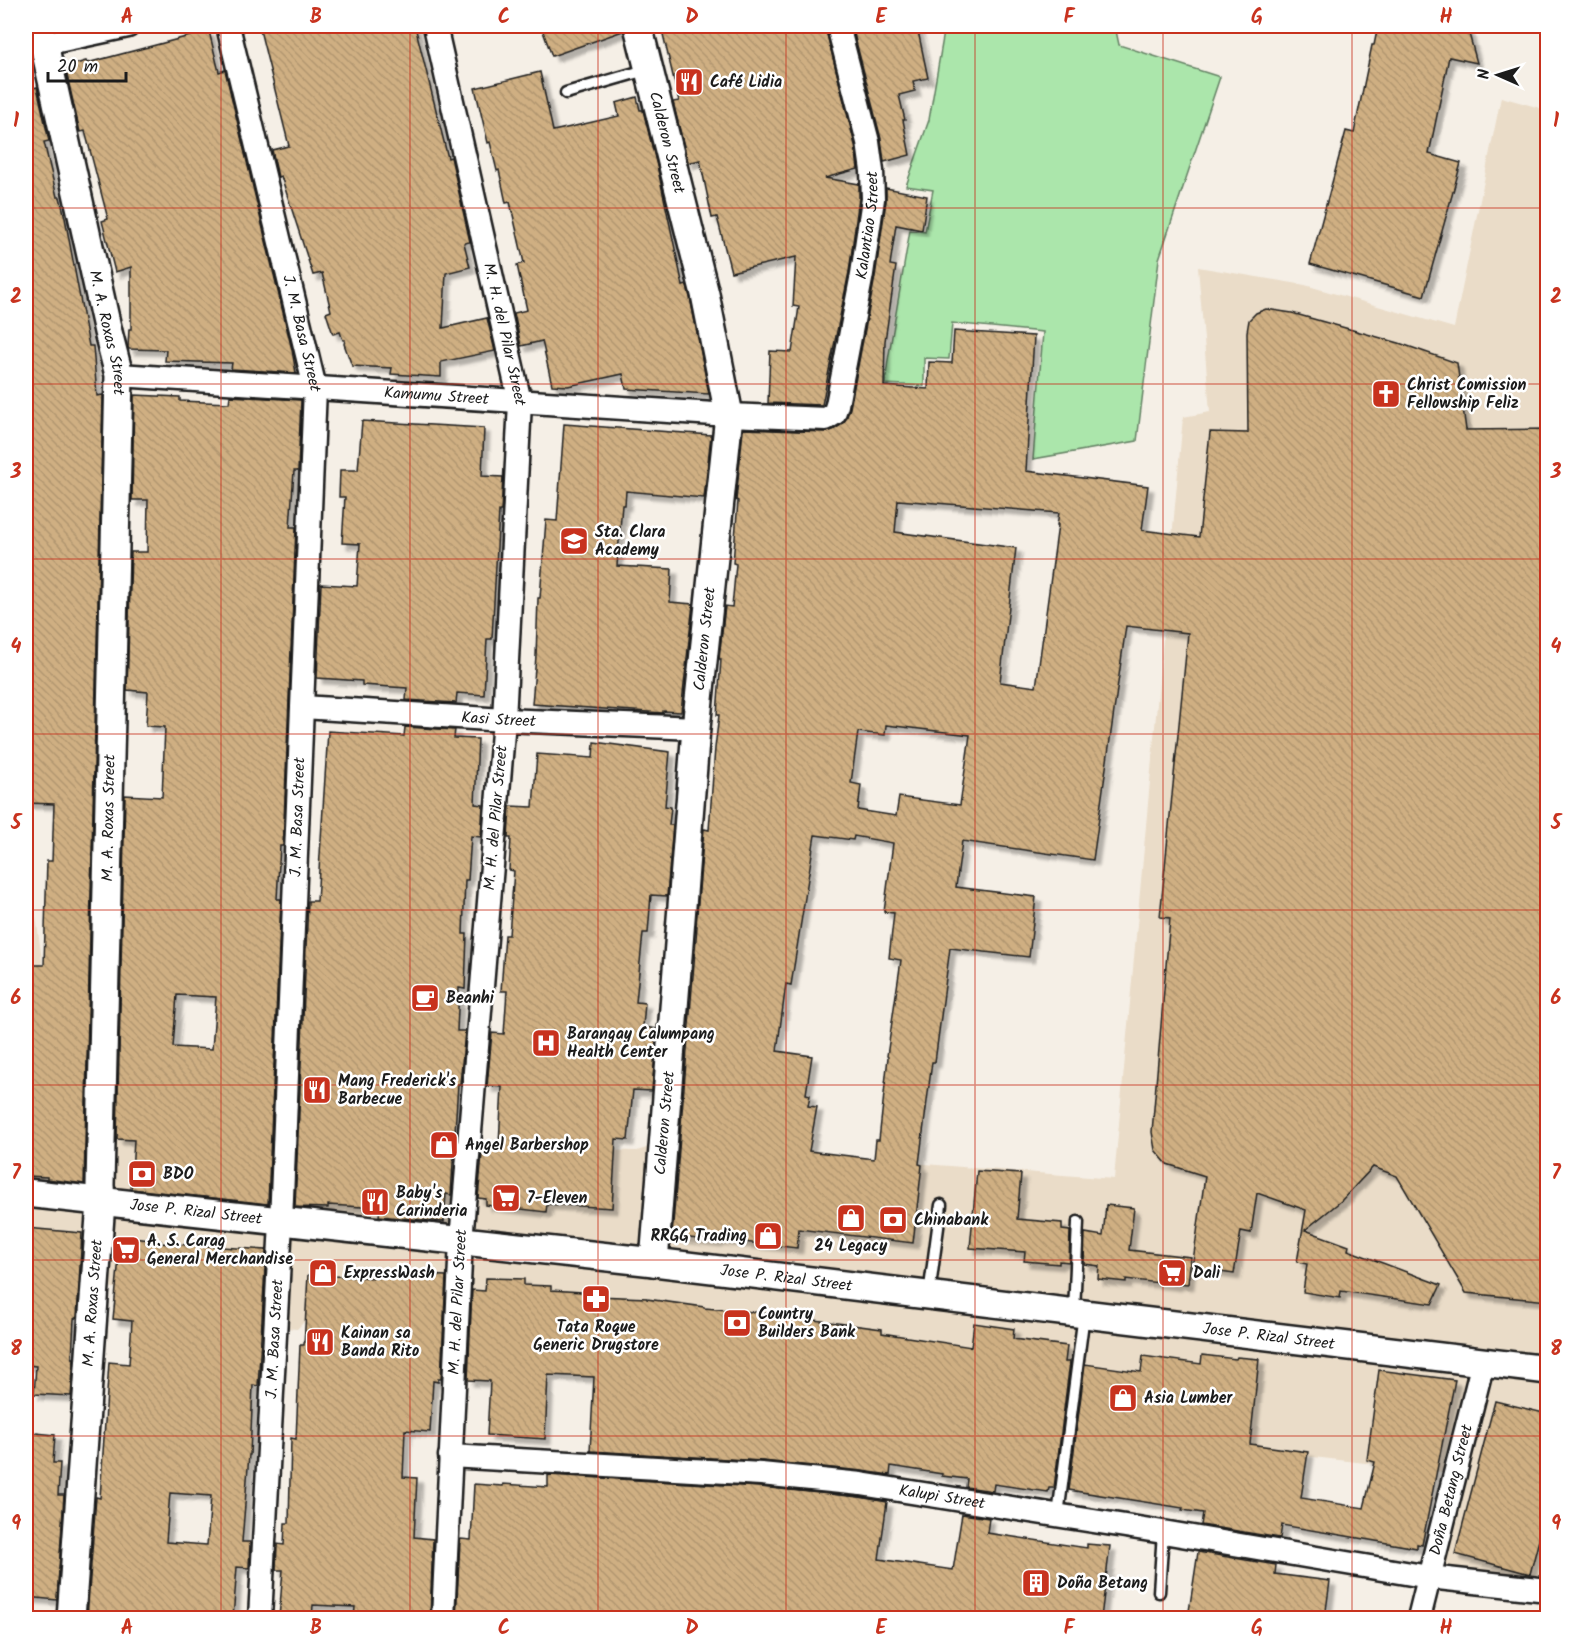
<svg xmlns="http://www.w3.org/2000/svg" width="1573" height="1644" font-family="Kalam,sans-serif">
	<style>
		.built { fill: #eadcc8 }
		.grass { fill: #abe6ab; stroke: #648164; stroke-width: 1.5 }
		.building { fill: url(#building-back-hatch); stroke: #1c1c1c; stroke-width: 1.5; fill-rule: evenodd; filter: url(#shadow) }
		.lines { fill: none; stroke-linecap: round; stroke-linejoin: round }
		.service-casing { stroke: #1c1c1c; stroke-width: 15 }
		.minor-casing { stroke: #1c1c1c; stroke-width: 27 }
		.tertiary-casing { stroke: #1c1c1c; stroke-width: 32 }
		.service { stroke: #fff; stroke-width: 10 }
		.minor { stroke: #fff; stroke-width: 22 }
		.tertiary { stroke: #fff; stroke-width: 27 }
		.grid { fill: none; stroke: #c8321e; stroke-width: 1.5; stroke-opacity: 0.55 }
		.labels { text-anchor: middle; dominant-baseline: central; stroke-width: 5; stroke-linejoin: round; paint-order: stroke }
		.poi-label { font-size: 16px; font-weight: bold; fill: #1c1c1c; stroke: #fff; text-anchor: start }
		.street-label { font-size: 16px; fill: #1c1c1c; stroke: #fff }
		.neatline { fill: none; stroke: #c8321e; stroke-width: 2 }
		.grid-label { font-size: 20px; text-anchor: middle; font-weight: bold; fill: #c8321e }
	</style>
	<defs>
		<pattern id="building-back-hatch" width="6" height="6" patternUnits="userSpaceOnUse" patternTransform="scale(1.5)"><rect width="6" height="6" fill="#cfaf82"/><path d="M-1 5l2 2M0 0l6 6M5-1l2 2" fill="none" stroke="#b19670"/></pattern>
		<filter id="shadow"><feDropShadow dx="5.5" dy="5.5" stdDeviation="1.5" flood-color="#0004"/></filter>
	</defs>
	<rect width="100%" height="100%" fill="#f5efe6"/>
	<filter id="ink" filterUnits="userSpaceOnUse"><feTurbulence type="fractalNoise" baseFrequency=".0167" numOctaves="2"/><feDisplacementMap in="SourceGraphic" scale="12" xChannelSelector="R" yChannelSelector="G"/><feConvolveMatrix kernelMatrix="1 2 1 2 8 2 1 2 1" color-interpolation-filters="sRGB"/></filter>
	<g filter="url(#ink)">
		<!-- built -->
		<g class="built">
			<path d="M1501,97L1547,110V1578L1442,1566L1461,1474L1017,1423L483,1342L451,1328L304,1322L297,1329L208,1321L169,1293L113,1288L86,1279L26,1273V1099L66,1107L114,1110L115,1124L242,1125L304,1129L453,1147L637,1151L662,1143L1114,1179L1183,417L1210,412L1198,267L1305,285L1454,328Z"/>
			<path d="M26,806H28L27,851L42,960L39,1018H26Z"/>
		</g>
		<!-- grass -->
		<path class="grass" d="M945,26H1115L1119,45L1220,77L1159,259L1137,441L1033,459L1043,332L952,323L949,359L924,358V386L885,384L888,360L910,230L925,232L933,190L906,186L929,120Z"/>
		<!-- building -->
		<g class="building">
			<path d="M259,26H415L448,158L451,157L470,242L464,243L470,267L446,273L443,328L487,318L495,351L441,362V377L391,374L392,368L352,366L344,344L345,340H343L340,332L333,334L326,313L331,311L322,273L313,275L281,176L278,177L272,150L289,146Z"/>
			<path d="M541,26H623V31L552,56Z"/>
			<path d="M661,26H825L855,145L858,169L825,178L859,184V198L849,272L822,405L768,403L770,351L792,352L799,307L793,306L796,257L731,272L717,217L712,218L700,160L688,163L673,102L679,101Z"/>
			<path d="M852,26H917L928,78L913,81L915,91L899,95L905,120H903L910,155L884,162L881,139Z"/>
			<path d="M1378,26H1467L1477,63L1449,57L1429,154L1461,163L1424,296L1310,264L1346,131L1354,133L1372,45H1374Z"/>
			<path d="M209,31L219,72L225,70L292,350L296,373L231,369L232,363L165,361L166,350L129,349L128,347L129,329H131V267L115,272L102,221L108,219L85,131L80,132L65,67L86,61L87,63Z"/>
			<path d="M540,72L553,131L619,116L616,103L637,97L640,110H643L658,170L683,286L687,285L690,297L709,394L626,389L623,374L568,386L552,385L542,341L521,346L514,313L527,310L517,265L524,263L510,202L506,203L499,170L497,171L490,142L488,143L475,88Z"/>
			<path d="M37,87L49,141L44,142L57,197H60L65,218L89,346H93L97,396L103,395L84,1184L47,1179V1177L26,1176V965H44L47,861H52L54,804L26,803V521H28L26,464V300L33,299L26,273V90Z"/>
			<path d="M886,188L927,196L922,230L896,225L890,265L896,266L885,341L884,386L928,389L929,362L952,363L954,331L1034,336L1026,471L1148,486L1142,530L1199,537L1210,432L1248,433L1247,332L1249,320L1256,313L1266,309L1292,313L1399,343L1457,363L1466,430L1548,429V1301L1466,1293L1397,1176L1373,1167L1341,1201L1305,1230L1349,1246L1348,1250L1441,1285L1432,1304L1341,1291L1340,1298L1303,1292L1307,1264L1297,1262L1306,1210L1257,1193L1251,1233L1241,1231L1234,1274L1192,1268L1205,1176L1167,1164L1155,1150L1152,1132L1170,918L1160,917L1188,633L1126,626L1093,860L962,841L956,887L1036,897L1029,957L950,948L935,1062H932L919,1164L922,1165L913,1243L799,1229L797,1248L717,1239L716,1241L672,1236L697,926H696L704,829L709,830L715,748L719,715H717L721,659H719L725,606L732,607L736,564L733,563L738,501L736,500L743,429L825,432L833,430L841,425L846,419L850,408L875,277L886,201ZM898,500L1059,513L1057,525H1058L1036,687L1000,682L1016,548L895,532ZM886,725L970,735L960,805L899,797L896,816L858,810L861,785L851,783L858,732L885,735ZM815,835L853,840L854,836L893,843L884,912L894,913L889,958L901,960L887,1056L888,1057L879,1140H876L874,1159L809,1151L817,1107L808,1106L810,1095L806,1094L812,1056L777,1051L786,984L791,985Z"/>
			<path d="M134,395L180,397V401L229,403L230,396L301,400L298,471H294L290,527H296L283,846H280L277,899H281L268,1204L131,1189L134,1140L117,1139L125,795L162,797L165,727L146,726L148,692L127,690L131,552H147L148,500H132ZM177,995L216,997L212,1049L173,1047Z"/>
			<path d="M362,421L484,428L482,476L503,477L501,511H499L492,639H487L484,695L457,693L456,703L406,700L407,688L362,685V681L317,678L321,584L357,586L360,544L342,543L345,497H339L340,470H358Z"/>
			<path d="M564,424L711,435L704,498L626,491L625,505H622L617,566L672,569L670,602L693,604L681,712L663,711V713L532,704L536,656L538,598H540L546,520L557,521Z"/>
			<path d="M405,727L455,730L454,738L478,739L475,804L483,805L481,837L471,836L468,880H465L463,934H467L465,989L459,988L457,1031H465L460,1084H458L451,1195L446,1194L444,1222L379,1216L380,1208L328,1205V1208L295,1207L308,901H317L328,731L404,736Z"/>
			<path d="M594,742L670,752L665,806L671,807L669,825H673L667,896L651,895L648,933H643L636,1002L645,1003L643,1027L657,1029L652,1091L633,1090L628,1140L616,1139L612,1208L547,1204L546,1212L486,1205V1199L478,1198L483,1143L499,1144L502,1087L487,1086L492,1033L504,1034L507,991H501L505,935H509L514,871L509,870L511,838H508L510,806L533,807L537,754L593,758Z"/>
			<path d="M977,1171L1021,1174L1017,1219L1062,1223V1230L1070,1231L1069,1262L1059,1261V1264L1024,1261L1025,1252L970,1248Z"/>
			<path d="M1106,1205L1134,1208L1129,1250L1191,1257L1188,1284L1176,1283V1285L1126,1279V1282L1098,1279L1099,1266L1084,1264L1085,1233L1103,1236Z"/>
			<path d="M26,1228L82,1233L77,1317L74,1319L72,1358H74L71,1396L34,1394L36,1366L26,1365Z"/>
			<path d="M121,1237L161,1241L160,1243L266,1250L260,1355L258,1386L253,1385L250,1455H249L242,1542H250L249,1568L237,1567L233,1618H161L136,1616V1618H87L96,1497L100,1498L109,1362L129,1364L132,1321L113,1319ZM170,1493L211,1496L207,1545L166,1542Z"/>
			<path d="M379,1273L446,1276L441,1379H438V1382L433,1381L430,1432L405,1430L403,1477L417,1478L414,1537L433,1539L430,1618H354L355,1607L313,1605L312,1618H279L283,1570H276L277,1544L284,1545L285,1523H289L291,1438L296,1439L300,1345H304L308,1275L379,1278Z"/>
			<path d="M486,1278L524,1279V1285L551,1286V1290L597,1293L596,1296L647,1298V1299L704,1307V1308L754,1312L882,1329V1333L971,1347L974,1323L1014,1329L1013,1339L1067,1346L1065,1362H1070L1054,1488H1049L1048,1492L994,1484L993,1491L966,1487L967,1479L942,1476V1474L891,1466L890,1475L862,1471L762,1461L590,1451L594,1377L548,1375L545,1439L487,1435L490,1381L468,1380L472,1290L485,1291Z"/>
			<path d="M1202,1355L1236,1359L1237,1357L1259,1359L1250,1444L1308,1452L1301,1498L1364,1508L1375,1462L1367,1460L1379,1370L1455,1380L1422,1545L1417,1544V1548L1282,1525L1280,1538L1201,1525L1203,1513L1182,1510L1183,1508L1069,1490L1085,1364L1141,1372L1143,1356L1201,1364Z"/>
			<path d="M1495,1401L1548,1414V1506L1530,1574L1455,1554Z"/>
			<path d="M26,1432L55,1435L53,1463H60L58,1495H64L57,1600L26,1597Z"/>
			<path d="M548,1475L760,1487L859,1497L887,1502L879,1559L953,1570L962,1514L989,1518L987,1533L1087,1548V1544L1110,1546L1101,1618H456L460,1541L461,1539L471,1540L474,1484L503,1486V1484L548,1487Z"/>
			<path d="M1198,1552L1276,1565L1275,1574L1330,1581L1325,1618H1188Z"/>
		</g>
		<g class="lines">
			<!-- service casing -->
			<g class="service-casing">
				<g id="service">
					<path d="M566,93L649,69"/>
					<path d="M929,1295L941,1205"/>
					<path d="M1074,1312L1078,1222"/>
					<path d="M1058,1515L1084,1314"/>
					<path d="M1159,1592L1163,1532"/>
				</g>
			</g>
			<!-- minor casing -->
			<g class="minor-casing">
				<g id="minor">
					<path id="s1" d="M228,26L315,388L281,1222L260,1618"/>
					<path id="s2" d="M435,26L520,402L504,720L461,1241L443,1618"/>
					<path d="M44,44L128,26"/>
					<path id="s3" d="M119,375L729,415L826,419L834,414L837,405L862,274L873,199L872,171L868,142L838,26"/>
					<path id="s4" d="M303,707L504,720L696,728"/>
					<path id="s5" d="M450,1456L761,1474L861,1484L1163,1532L1429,1577L1548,1590"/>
					<path id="s6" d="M1419,1618L1483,1362"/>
				</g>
			</g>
			<!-- tertiary casing -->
			<g class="tertiary-casing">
				<g id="tertiary">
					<path id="s7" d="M37,26L44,44L108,332L119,375L100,1185L101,1202L71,1618"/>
					<path id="s8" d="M638,26L705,294L729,415L696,728L654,1262"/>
					<path id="s9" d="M26,1193L654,1262L1548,1370"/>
				</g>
			</g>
			<!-- service -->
			<use href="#service" class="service"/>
			<!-- minor -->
			<use href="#minor" class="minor"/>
			<!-- tertiary -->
			<use href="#tertiary" class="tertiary"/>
		</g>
	</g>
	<!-- grid -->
	<path class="grid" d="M221,26V1618M410,26V1618M598,26V1618M786,26V1618M975,26V1618M1163,26V1618M1352,26V1618M26,208H1548M26,384H1548M26,559H1548M26,734H1548M26,910H1548M26,1085H1548M26,1260H1548M26,1436H1548"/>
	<!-- icons -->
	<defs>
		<g id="restaurant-square" transform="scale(1.5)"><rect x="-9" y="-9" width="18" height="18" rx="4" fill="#c8321e" stroke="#fff"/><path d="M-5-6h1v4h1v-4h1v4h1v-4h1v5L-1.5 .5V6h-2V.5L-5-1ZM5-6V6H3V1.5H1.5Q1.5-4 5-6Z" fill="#fff"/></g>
		<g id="church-square" transform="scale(1.5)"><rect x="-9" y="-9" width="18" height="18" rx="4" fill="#c8321e" stroke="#fff"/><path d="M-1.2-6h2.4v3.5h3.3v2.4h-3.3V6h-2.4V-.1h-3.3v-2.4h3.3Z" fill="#fff"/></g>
		<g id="school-square" transform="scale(1.5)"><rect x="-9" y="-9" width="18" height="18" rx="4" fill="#c8321e" stroke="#fff"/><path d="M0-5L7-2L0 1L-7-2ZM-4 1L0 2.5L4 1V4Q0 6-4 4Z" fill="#fff"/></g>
		<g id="cafe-square" transform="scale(1.5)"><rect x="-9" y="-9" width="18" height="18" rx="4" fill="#c8321e" stroke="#fff"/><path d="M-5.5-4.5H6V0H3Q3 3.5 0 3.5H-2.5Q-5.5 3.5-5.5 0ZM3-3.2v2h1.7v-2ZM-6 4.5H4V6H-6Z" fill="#fff"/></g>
		<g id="hospital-square" transform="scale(1.5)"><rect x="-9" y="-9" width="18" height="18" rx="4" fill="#c8321e" stroke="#fff"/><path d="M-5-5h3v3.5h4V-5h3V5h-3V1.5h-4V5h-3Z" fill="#fff"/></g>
		<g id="shop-square" transform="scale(1.5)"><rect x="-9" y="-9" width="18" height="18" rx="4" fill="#c8321e" stroke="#fff"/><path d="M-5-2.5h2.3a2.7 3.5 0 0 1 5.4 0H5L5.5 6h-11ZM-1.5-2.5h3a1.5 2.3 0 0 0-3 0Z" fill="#fff"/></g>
		<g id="bank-square" transform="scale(1.5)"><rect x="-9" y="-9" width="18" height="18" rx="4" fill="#c8321e" stroke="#fff"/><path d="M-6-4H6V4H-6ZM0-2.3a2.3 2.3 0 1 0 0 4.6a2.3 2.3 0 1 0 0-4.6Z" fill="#fff"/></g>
		<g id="supermarket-square" transform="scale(1.5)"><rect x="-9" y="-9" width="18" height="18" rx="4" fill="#c8321e" stroke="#fff"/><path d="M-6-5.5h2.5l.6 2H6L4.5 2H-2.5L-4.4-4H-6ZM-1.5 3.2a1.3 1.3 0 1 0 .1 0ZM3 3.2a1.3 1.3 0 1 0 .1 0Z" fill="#fff"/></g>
		<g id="pharmacy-square" transform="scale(1.5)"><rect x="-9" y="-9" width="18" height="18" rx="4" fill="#c8321e" stroke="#fff"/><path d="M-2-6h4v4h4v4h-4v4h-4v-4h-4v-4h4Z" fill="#fff"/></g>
		<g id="building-square" transform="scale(1.5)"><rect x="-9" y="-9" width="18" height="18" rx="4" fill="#c8321e" stroke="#fff"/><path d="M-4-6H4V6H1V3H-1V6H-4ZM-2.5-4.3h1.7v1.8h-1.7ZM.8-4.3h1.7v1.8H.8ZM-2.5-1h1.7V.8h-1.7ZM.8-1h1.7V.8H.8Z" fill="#fff"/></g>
	</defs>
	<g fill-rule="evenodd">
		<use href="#restaurant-square" x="689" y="82"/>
		<use href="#church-square" x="1386" y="394"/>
		<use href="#school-square" x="574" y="541"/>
		<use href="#cafe-square" x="425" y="998"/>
		<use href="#hospital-square" x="546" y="1043"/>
		<use href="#restaurant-square" x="317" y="1090"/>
		<use href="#shop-square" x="444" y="1145"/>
		<use href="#bank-square" x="142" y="1174"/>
		<use href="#supermarket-square" x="506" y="1198"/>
		<use href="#restaurant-square" x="375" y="1202"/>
		<use href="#shop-square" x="851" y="1218"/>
		<use href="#bank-square" x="893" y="1220"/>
		<use href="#shop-square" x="768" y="1236"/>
		<use href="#supermarket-square" x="126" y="1250"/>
		<use href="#shop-square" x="323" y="1273"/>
		<use href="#supermarket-square" x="1172" y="1273"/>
		<use href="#pharmacy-square" x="596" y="1299"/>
		<use href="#bank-square" x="737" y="1323"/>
		<use href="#restaurant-square" x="320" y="1342"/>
		<use href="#shop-square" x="1123" y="1398"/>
		<use href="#building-square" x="1036" y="1583"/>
	</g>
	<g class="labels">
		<!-- poi labels -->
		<g class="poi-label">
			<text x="710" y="82">Café Lidia</text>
			<text x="1407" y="385">Christ Comission<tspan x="1407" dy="18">Fellowship Feliz</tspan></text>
			<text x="595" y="532">Sta. Clara<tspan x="595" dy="18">Academy</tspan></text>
			<text x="446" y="998">Beanhi</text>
			<text x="567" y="1034">Barangay Calumpang<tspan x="567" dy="18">Health Center</tspan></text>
			<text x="338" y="1081">Mang Frederick's<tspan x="338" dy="18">Barbecue</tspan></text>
			<text x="465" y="1145">Angel Barbershop</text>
			<text x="163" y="1174">BDO</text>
			<text x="396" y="1193">Baby's<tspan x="396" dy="18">Carinderia</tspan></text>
			<text x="527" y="1198">7-Eleven</text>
			<text x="914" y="1220">Chinabank</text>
			<text x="747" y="1236" text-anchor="end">RRGG Trading</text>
			<text x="147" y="1241">A. S. Carag<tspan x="147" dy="18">General Merchandise</tspan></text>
			<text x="851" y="1246" text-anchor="middle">24 Legacy</text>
			<text x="344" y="1273">ExpressWash</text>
			<text x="1193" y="1273">Dali</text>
			<text x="758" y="1314">Country<tspan x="758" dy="18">Builders Bank</tspan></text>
			<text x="596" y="1327" text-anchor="middle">Tata Roque<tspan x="596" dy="18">Generic Drugstore</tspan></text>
			<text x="341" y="1333">Kainan sa<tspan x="341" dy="18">Banda Rito</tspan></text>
			<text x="1144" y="1398">Asia Lumber</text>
			<text x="1057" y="1583">Doña Betang</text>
		</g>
		<!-- street labels -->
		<g class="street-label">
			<text stroke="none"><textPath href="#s8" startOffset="120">Calderon Street</textPath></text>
			<text stroke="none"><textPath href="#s3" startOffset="910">Kalantiao Street</textPath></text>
			<text stroke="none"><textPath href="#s7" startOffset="315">M. A. Roxas Street</textPath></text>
			<text stroke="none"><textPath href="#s1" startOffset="316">J. M. Basa Street</textPath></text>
			<text stroke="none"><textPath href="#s2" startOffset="316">M. H. del Pilar Street</textPath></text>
			<text stroke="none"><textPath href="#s3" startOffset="318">Kamumu Street</textPath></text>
			<text transform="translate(705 639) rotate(-84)">Calderon Street</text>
			<text stroke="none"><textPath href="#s4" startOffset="196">Kasi Street</textPath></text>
			<text transform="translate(298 817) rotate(-88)">J. M. Basa Street</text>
			<text transform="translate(109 818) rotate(-89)">M. A. Roxas Street</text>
			<text transform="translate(496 818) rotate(-85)">M. H. del Pilar Street</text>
			<text transform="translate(665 1123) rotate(-85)">Calderon Street</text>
			<text stroke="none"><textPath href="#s9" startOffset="171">Jose P. Rizal Street</textPath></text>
			<text stroke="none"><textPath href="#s9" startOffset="765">Jose P. Rizal Street</textPath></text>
			<text transform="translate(458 1302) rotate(-87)">M. H. del Pilar Street</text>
			<text transform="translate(93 1303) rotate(-86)">M. A. Roxas Street</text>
			<text stroke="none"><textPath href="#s9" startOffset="1251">Jose P. Rizal Street</textPath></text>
			<text transform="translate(275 1339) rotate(-87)">J. M. Basa Street</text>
			<text stroke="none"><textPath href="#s6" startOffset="132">Doña Betang Street</textPath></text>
			<text stroke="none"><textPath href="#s5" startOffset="494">Kalupi Street</textPath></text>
		</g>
	</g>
	<!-- margin -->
	<rect width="1573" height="1644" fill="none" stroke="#fff" stroke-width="66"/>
	<!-- north arrow -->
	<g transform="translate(1498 75) rotate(273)" stroke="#ffffff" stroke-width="4.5" paint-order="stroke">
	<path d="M0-4.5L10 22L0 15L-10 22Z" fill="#1c1c1c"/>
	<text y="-9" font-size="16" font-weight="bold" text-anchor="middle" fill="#1c1c1c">N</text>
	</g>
	<!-- scale -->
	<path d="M48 72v9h78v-9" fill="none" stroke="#1c1c1c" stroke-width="3"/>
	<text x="57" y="72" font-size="18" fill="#1c1c1c" stroke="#ffffff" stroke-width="4.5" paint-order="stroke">20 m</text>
	<rect x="33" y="33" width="1507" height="1578" class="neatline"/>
	<g class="grid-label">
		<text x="127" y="23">A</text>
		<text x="316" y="23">B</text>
		<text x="504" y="23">C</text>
		<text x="692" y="23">D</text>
		<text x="881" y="23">E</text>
		<text x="1069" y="23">F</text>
		<text x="1257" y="23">G</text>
		<text x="1446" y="23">H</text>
		<text x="16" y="127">1</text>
		<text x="1556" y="127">1</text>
		<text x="16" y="303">2</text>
		<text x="1556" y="303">2</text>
		<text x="16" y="478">3</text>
		<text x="1556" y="478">3</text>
		<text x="16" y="653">4</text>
		<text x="1556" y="653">4</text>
		<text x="16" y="829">5</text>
		<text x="1556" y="829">5</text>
		<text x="16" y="1004">6</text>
		<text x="1556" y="1004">6</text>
		<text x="16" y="1179">7</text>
		<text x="1556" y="1179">7</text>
		<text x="16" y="1355">8</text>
		<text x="1556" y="1355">8</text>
		<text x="16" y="1530">9</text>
		<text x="1556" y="1530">9</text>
		<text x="127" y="1634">A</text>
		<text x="316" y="1634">B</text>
		<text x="504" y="1634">C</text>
		<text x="692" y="1634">D</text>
		<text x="881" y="1634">E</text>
		<text x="1069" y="1634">F</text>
		<text x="1257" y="1634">G</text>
		<text x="1446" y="1634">H</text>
	</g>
</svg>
